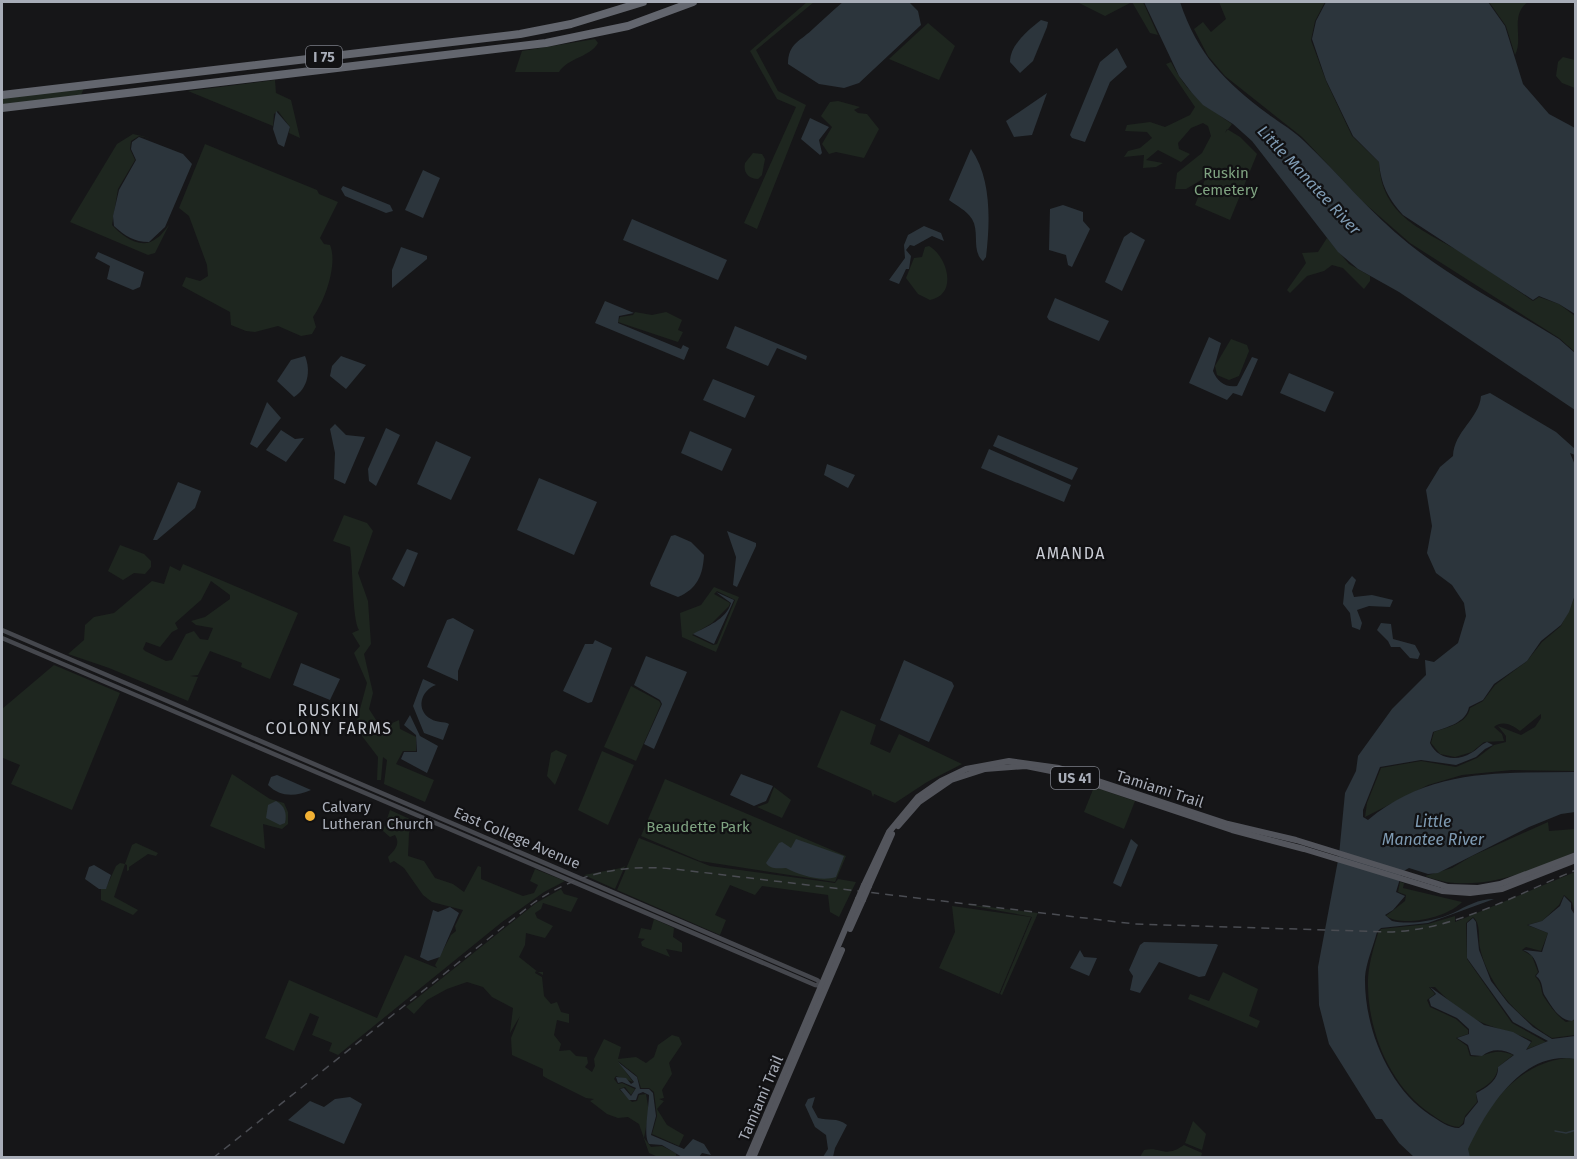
<svg xmlns="http://www.w3.org/2000/svg" width="1577" height="1159" font-family="'Fira Sans',sans-serif">
	<style>
		.green { fill: #1e261f; fill-rule: evenodd }
		.water { fill: #2c353c }
		.lines { fill: none; stroke-linecap: round; stroke-linejoin: round }
		.stream { stroke: #2c353c; stroke-width: 1.5 }
		.secondary { stroke: #45474d; stroke-width: 4.5 }
		.primary { stroke: #53555c; stroke-width: 6 }
		.motorway { stroke: #63666e; stroke-width: 8 }
		.rail { stroke: #4a4c52; stroke-width: 1.5; stroke-dasharray: 8 6; stroke-linecap: butt }
		.primary-bridge { stroke: #53555c; stroke-width: 6 }
		.poi-dot { fill: #f2b134; stroke: #111113; stroke-width: 2 }
		.labels { text-anchor: middle; dominant-baseline: central; stroke-width: 4.5; stroke-linejoin: round; paint-order: stroke }
		.shield { fill: #111113; stroke: #7b7e86; stroke-width: 1.5 }
		.shield-label { font-size: 14px; font-weight: bold; fill: #a8adb8 }
		.park-label { font-size: 15px; fill: #7fa381; stroke: #111113 }
		.street-label { font-size: 15px; fill: #a8adb8; stroke: #111113 }
		.poi-label { font-size: 15px; fill: #a8adb8; stroke: #111113; text-anchor: start }
		.water-label { font-size: 16px; font-style: italic; fill: #7f9bb3; stroke: #111113 }
		.neighbourhood-label { font-size: 16px; letter-spacing: 1.5px; fill: #c9ccd4; stroke: #111113 }
	</style>
	<rect width="100%" height="100%" fill="#161618"/>
	<!-- green -->
	<g class="green">
		<path d="M807,2H814L756,50L778,91L806,105L757,229L744,223L796,107L777,99L750,51Z"/>
		<path d="M1077,2H1143L1158,35L1150,33L1132,2L1105,16Z"/>
		<path d="M1219,2H1325L1315,21L1311,40L1326,81L1352,136L1379,162C1381,217 1424,230 1464,254C1487,269 1510,285 1533,301L1539,297L1559,304L1575,316V352L1559,338L1410,243L1362,201L1302,137L1225,76L1208,56L1194,29L1203,22L1211,32L1226,19Z"/>
		<path d="M1489,2H1528C1509,16 1524,38 1515,55L1506,26Z"/>
		<path d="M928,23L955,46L939,80L889,59Z"/>
		<path d="M595,39L598,43C589,58 569,57 559,72H515L522,51Z"/>
		<path d="M1563,57L1575,60V88L1562,83L1556,76L1558,62Z"/>
		<path d="M1171,62C1188,95 1202,103 1232,124L1225,133L1227,129L1240,137L1257,154L1230,220L1195,205L1206,177L1186,189H1175L1177,173L1202,153L1211,136L1208,126L1203,123L1191,128L1178,143L1179,149L1190,154L1181,162L1158,150L1146,160L1163,163L1156,167L1143,168L1144,155L1124,157L1128,151L1140,148L1152,138L1147,132L1125,131L1127,125L1150,122L1165,127L1190,115L1195,107L1166,64Z"/>
		<path d="M275,80L276,93L291,100L300,138L289,133L290,127L278,111L274,114L273,126L188,91Z"/>
		<path d="M84,88L81,95L2,105V98Z"/>
		<path d="M838,101L860,107L854,110L858,113L867,114L879,129L864,158L836,152L829,154L822,144L832,127L821,116L830,102Z"/>
		<path d="M133,134L150,138L139,136L131,141L130,149L135,160L118,189L112,225C123,237 142,251 157,238C162,235 166,228 169,225L155,253L148,255L70,222L117,144Z"/>
		<path d="M205,144L317,190L319,194L338,202L320,238L324,244L330,245C338,264 325,301 313,317L316,327L312,334L301,336L278,326L255,332L246,331L231,325L230,312L182,286L186,277L200,281L208,276L207,265L189,216L179,208Z"/>
		<path d="M753,153L762,154L765,159L762,175L758,179C748,179 743,172 745,163Z"/>
		<path d="M1327,238L1349,264L1370,276V281L1364,289L1343,268L1332,265L1324,271L1307,276L1290,293L1287,290L1306,263L1302,253L1318,252Z"/>
		<path d="M929,246C948,257 958,295 930,300L918,294L906,278L914,258L922,257L925,247Z"/>
		<path d="M635,312L652,315L666,312L682,320L678,330L683,332L678,342L618,322L620,317L633,315Z"/>
		<path d="M1231,339L1247,345L1249,351L1239,376L1229,380L1217,375L1215,366Z"/>
		<path d="M344,515L367,523L373,531L358,573L368,601L371,644L364,654L373,693L369,709L376,720L390,724L399,720L400,729L416,737V751H403L396,764L434,780L425,802L384,784L387,760L383,757L381,780H377L378,757L359,732L357,720L367,683L354,653L360,646L352,633L359,630C352,619 353,565 350,547L333,541Z"/>
		<path d="M120,545L144,554L151,561V567L145,574L134,573L123,580L108,571Z"/>
		<path d="M183,564L298,613L270,679L241,667L242,663L210,651L198,675L190,676L198,677L188,701L109,668L68,654L84,640L85,625L94,617L114,613L152,581L164,584L170,566L180,571ZM211,581L230,595V599L205,617L191,621L196,625L213,628L208,640L200,639L194,631L186,634L172,660L166,661L145,651L143,649L146,642L160,647L172,632L178,629L175,623L201,600Z"/>
		<path d="M714,587L739,597L716,652L682,637L680,613L701,605ZM717,591L735,600L717,644L713,645L692,635L712,623L729,606L730,603L714,594Z"/>
		<path d="M1575,597V771L1512,770L1462,775L1428,785L1365,817L1367,803L1381,768L1421,761L1456,767L1477,758L1494,745L1506,742V736L1498,726L1521,735L1535,727L1541,718V714L1520,731C1512,725 1503,720 1494,727L1502,734L1504,741L1484,742L1472,752L1455,757L1440,754L1431,743L1434,732C1447,727 1467,724 1470,708L1483,701L1495,685L1527,661L1542,642L1561,626Z"/>
		<path d="M54,665L120,693L72,810L11,784L20,765L3,758L2,761V709Z"/>
		<path d="M631,686L659,701L661,704L636,761L604,747Z"/>
		<path d="M841,710L876,725L870,744L890,753L899,734L962,764L927,782L895,803L874,794L873,797L871,791L817,767Z"/>
		<path d="M556,750L567,755L555,785L547,776L551,753Z"/>
		<path d="M602,751L634,765L608,825L578,810Z"/>
		<path d="M232,774L270,799L284,803L288,812V824L282,829L263,824L265,849L210,826Z"/>
		<path d="M665,779L846,856L835,882L700,861L641,836Z"/>
		<path d="M774,787L791,800L782,818L757,807L768,803Z"/>
		<path d="M1094,787L1135,801L1124,829L1084,812Z"/>
		<path d="M390,810L414,821L409,833L408,856L424,861L435,878L453,884L464,892L478,866L481,867V879L523,896L534,893L538,885L530,881L535,869L565,881L544,892L502,922L338,1055L329,1051L332,1043L312,1035L319,1017L310,1013L294,1051L265,1038L289,980L377,1018L405,955L437,968L435,965L451,935L456,931L455,926L463,910L432,902L423,895L404,868L394,861L390,863L388,857C394,850 401,845 395,835L390,837L383,831Z"/>
		<path d="M1548,822L1549,831L1575,829V852C1530,871 1475,896 1425,876L1452,868L1472,856Z"/>
		<path d="M639,838L710,866L835,883L838,879L856,882L839,917L830,912L828,895L762,886L755,895L730,885L715,915L726,920L720,935L617,890Z"/>
		<path d="M136,843L158,853L156,856L148,854L129,867V870L127,871V865L125,864L114,897L138,910L133,915L101,900V889L106,888L116,866L120,863L125,864L132,845Z"/>
		<path d="M625,866L615,889L584,875L621,868Z"/>
		<path d="M1575,872V913L1572,902L1564,895L1559,905L1542,921L1527,925L1548,933L1541,951L1526,947L1522,950L1532,956L1538,972L1535,976C1543,984 1540,991 1544,997C1550,1006 1557,1016 1566,1022L1575,1020V1035L1552,1038C1519,1018 1489,987 1480,948C1478,938 1481,923 1473,917L1466,923L1467,959L1512,1023L1546,1042L1527,1049L1532,1041C1517,1033 1503,1031 1488,1025C1470,1019 1448,1001 1435,987H1429L1435,994L1427,1000L1430,1007L1456,1019L1468,1030V1034L1456,1038L1467,1046L1470,1056C1487,1059 1491,1046 1513,1055L1498,1067C1497,1080 1486,1086 1476,1092L1477,1102L1465,1116L1463,1123L1459,1127C1447,1126 1440,1120 1431,1114C1391,1087 1369,1034 1368,987C1367,969 1373,950 1378,933L1381,929L1428,924L1455,916V922Z"/>
		<path d="M1400,882L1404,883L1403,888L1462,902C1448,917 1404,928 1386,916L1405,901L1406,895L1398,892Z"/>
		<path d="M561,889L564,894L578,898L571,912L543,903L541,909L535,913L537,918L553,926L545,938L526,933L525,945L519,957L538,972H543V975L536,971L535,973L542,977L544,996L551,1004L557,1002L561,1012L569,1014V1023L557,1020L554,1035L561,1044L559,1051L570,1050L576,1056L587,1057L588,1063L585,1067L592,1072L595,1066L594,1059L604,1039L621,1047L618,1059L636,1057L646,1063L654,1057L658,1045L672,1035L679,1037L682,1044L669,1063L672,1074L662,1090L664,1098L659,1099L664,1101L657,1109L667,1125L684,1135L679,1146L652,1134L657,1116L654,1092L649,1088H641L637,1076L618,1061L633,1082L616,1076L614,1079L618,1084L622,1083L635,1089L631,1095L625,1087L619,1089L632,1102L637,1101L639,1095L646,1094L649,1112L644,1138L651,1147L662,1146L676,1153V1157H658L649,1153L639,1124L628,1117L618,1118L607,1114L590,1101L594,1099L586,1098L548,1079L543,1076V1069L512,1055L511,1038L520,1016L510,1033L513,1008L492,997L483,987L467,982L447,989L427,1000L414,1014L406,1007L536,903Z"/>
		<path d="M963,904L1038,913L1002,995L1000,994L1032,917Z"/>
		<path d="M952,906L1031,917L999,994L939,968L955,932Z"/>
		<path d="M654,919L674,928L673,937L682,943V952L666,949L670,957L642,946L641,942L645,939L638,938L641,928L651,930Z"/>
		<path d="M1223,972L1258,989L1249,1016L1260,1021L1257,1028L1188,999L1190,994L1209,1001Z"/>
		<path d="M1566,1058L1575,1059V1157H1470L1467,1149C1488,1105 1515,1065 1566,1058Z"/>
		<path d="M1193,1121L1206,1134L1202,1150L1185,1143Z"/>
		<path d="M1184,1145L1202,1153L1201,1157H1140L1144,1150C1162,1146 1164,1159 1184,1145Z"/>
	</g>
	<!-- water -->
	<g class="water">
		<path d="M843,2H909L918,11L921,25L859,83L844,88L819,84L788,64C788,43 801,41 814,28C824,19 833,10 843,2Z"/>
		<path d="M1144,2H1180C1198,55 1224,81 1268,114C1280,123 1294,131 1304,141C1340,175 1370,213 1409,244C1454,280 1509,308 1559,339L1575,353V410L1399,292L1358,269L1338,252L1252,141L1233,124L1203,105L1192,93L1179,76Z"/>
		<path d="M1326,2H1488L1505,26L1523,84L1549,114L1575,128V314L1559,304L1539,296L1533,300L1403,215C1388,198 1381,185 1379,162L1353,136L1326,80L1312,39L1316,21Z"/>
		<path d="M1041,20L1048,22L1047,27L1033,61L1020,73L1010,62C1010,45 1028,30 1041,20Z"/>
		<path d="M1117,48L1127,67L1110,82L1085,142L1072,138L1070,135L1100,62Z"/>
		<path d="M1047,93L1032,135L1014,137L1006,121Z"/>
		<path d="M276,111L290,127L284,147L278,144L273,129Z"/>
		<path d="M810,118L829,127L819,140L822,153L820,155L801,139Z"/>
		<path d="M139,137L183,154L192,164L165,227L149,242C134,242 125,236 114,226L113,216L119,190L136,160L131,149L132,142Z"/>
		<path d="M971,149C992,179 990,223 986,257L983,261C971,251 980,232 972,219C966,210 957,206 949,200Z"/>
		<path d="M423,170L440,178L423,218L405,210Z"/>
		<path d="M343,186L390,205L393,211L386,213L345,196L341,189Z"/>
		<path d="M1063,205L1083,212V221L1090,229L1072,267L1068,265L1066,255L1049,250L1050,209Z"/>
		<path d="M632,219L727,260L718,280L623,240Z"/>
		<path d="M924,226L941,233L944,241L932,236L914,246L910,245L906,250L911,256L909,269H906L899,284L889,280L905,258L904,245L908,235Z"/>
		<path d="M1131,232L1145,240L1122,291L1105,282L1124,237Z"/>
		<path d="M401,247L427,256V259L392,288V270Z"/>
		<path d="M98,252L144,272L140,287L133,290L107,279L110,266L95,258Z"/>
		<path d="M1055,298L1109,321L1099,341L1049,320L1047,317Z"/>
		<path d="M605,301L634,313L619,316L618,323L681,349L683,345L689,348L684,360L595,323Z"/>
		<path d="M735,326L807,356L806,360L777,348L768,366L726,348Z"/>
		<path d="M1209,337L1221,343L1213,371C1217,381 1225,388 1237,386L1252,357L1258,359L1242,396L1233,393L1227,400L1189,383Z"/>
		<path d="M305,356C311,371 308,388 294,397L277,381L291,360Z"/>
		<path d="M341,356L366,365L346,389L330,376L332,366Z"/>
		<path d="M1289,373L1334,392L1325,412L1280,393Z"/>
		<path d="M713,379L755,396L745,418L703,400Z"/>
		<path d="M1490,393L1556,432L1575,449V455L1570,453L1575,465L1576,592L1569,612L1561,625L1541,641L1527,661L1494,684L1483,700L1469,707C1466,723 1447,727 1433,732L1430,743C1437,759 1457,762 1471,753C1477,750 1480,745 1487,742L1493,745L1485,749L1476,757L1456,765L1421,760L1380,767L1363,810V817L1368,820C1430,768 1500,773 1575,772V812L1561,814L1529,827L1438,873L1428,874L1409,868L1402,872L1396,892L1405,896L1393,910L1385,915L1392,921C1410,925 1436,921 1453,913C1467,906 1478,899 1494,899L1428,923L1381,928L1377,932C1373,947 1366,963 1365,977C1364,1027 1388,1087 1430,1115C1440,1121 1448,1128 1459,1128L1464,1124L1465,1118L1478,1102L1476,1093C1486,1088 1499,1080 1498,1067L1514,1055C1504,1049 1491,1048 1482,1056L1471,1055L1468,1045L1457,1038L1469,1034V1029L1457,1018L1431,1006L1429,999L1436,994L1430,987L1484,1025L1513,1032L1531,1042L1526,1050L1548,1041L1513,1022L1467,958V923L1473,918L1476,922L1479,950L1491,981L1508,1003L1533,1027L1552,1039L1575,1036V1059C1522,1050 1487,1109 1468,1149L1470,1157H1414L1399,1143L1382,1119H1376L1329,1044L1319,1005L1318,967L1339,855L1345,793L1356,771L1358,756L1392,709L1426,675L1425,660L1434,662L1458,643L1466,616L1464,603L1452,585L1436,573L1427,553L1432,526L1426,490L1440,467L1453,456C1454,431 1479,419 1481,396Z"/>
		<path d="M267,402L281,418L257,448L250,444Z"/>
		<path d="M335,424L346,435L365,437L345,484L334,479L335,453L330,429Z"/>
		<path d="M386,428L400,435L376,486L369,481L368,469Z"/>
		<path d="M281,430L295,439L304,438L286,462L266,450Z"/>
		<path d="M690,431L732,449L722,471L681,453Z"/>
		<path d="M998,435L1078,468L1072,480L993,446Z"/>
		<path d="M436,441L471,457L451,500L417,484Z"/>
		<path d="M989,449L1071,485L1064,502L981,468Z"/>
		<path d="M827,464L855,475L848,488L824,475Z"/>
		<path d="M539,478L597,502L574,555L517,530Z"/>
		<path d="M178,482L201,491L195,508L157,540H153Z"/>
		<path d="M727,531L756,543V546L737,587L733,585L736,557Z"/>
		<path d="M675,535L691,542L704,555C703,575 697,589 678,597L651,586L650,583L671,536Z"/>
		<path d="M407,549L418,553L404,587L392,579Z"/>
		<path d="M1352,576L1356,580L1352,591L1354,597L1372,595L1393,600L1390,607L1369,606L1357,610L1362,623L1360,630L1352,627L1350,613L1343,604L1345,585Z"/>
		<path d="M716,592L734,600L714,644L693,634C707,626 726,620 731,603Z"/>
		<path d="M453,618L474,630L458,671V681L427,667L447,620Z"/>
		<path d="M1381,623L1391,624L1393,639L1415,645L1420,654L1418,659L1410,658L1400,647H1391L1388,641L1377,630Z"/>
		<path d="M595,640L612,648L592,702L588,703L563,691L585,644H593Z"/>
		<path d="M646,656L687,672L654,749L644,744L662,704L660,700L634,685Z"/>
		<path d="M904,660L952,682L954,686L929,742L880,720Z"/>
		<path d="M301,663L340,679L330,700L293,685Z"/>
		<path d="M423,679L436,685C421,690 415,710 431,719C437,723 444,721 449,724L443,740L424,733L413,706Z"/>
		<path d="M410,715L420,736L438,746L427,773L401,759L404,752H417L416,735L404,725Z"/>
		<path d="M741,774L773,786L766,801L754,806L730,795Z"/>
		<path d="M277,775L311,790C295,797 280,797 268,785L271,777Z"/>
		<path d="M276,801C285,806 287,813 285,823L280,825L266,818L268,805Z"/>
		<path d="M796,839L844,856L836,877C821,882 799,875 786,868C778,868 771,870 766,863L779,843L782,842L791,848Z"/>
		<path d="M1131,839L1138,845L1121,887L1113,883Z"/>
		<path d="M94,865L111,875L106,889H99L85,879L89,867Z"/>
		<path d="M1564,896L1571,903V909L1575,915L1576,1018L1572,1021C1559,1020 1552,1007 1545,996C1541,990 1544,982 1536,976L1539,972C1536,960 1533,954 1523,950L1542,952L1548,933L1528,925L1542,921L1560,906Z"/>
		<path d="M450,907L459,913L440,957L428,961L420,957L433,910L438,912Z"/>
		<path d="M1144,942L1216,944L1218,945L1205,976L1199,977L1159,962L1140,993L1130,990L1133,976L1129,970L1140,945Z"/>
		<path d="M1080,950L1084,957L1097,958L1089,976L1070,968Z"/>
		<path d="M618,1062L637,1077L640,1089H649L653,1093L656,1116L651,1135L684,1149L693,1139L704,1144L711,1155L702,1153L699,1157H682L662,1145L649,1144C643,1135 649,1108 649,1095L643,1092L638,1094L636,1100H629L620,1089L624,1088L631,1096L636,1088L622,1082L618,1083L616,1077L626,1078L631,1084L634,1082Z"/>
		<path d="M350,1097L362,1104L344,1144L288,1120L310,1101L324,1107L335,1099Z"/>
		<path d="M815,1097L812,1107L818,1118C828,1121 837,1117 847,1125L835,1148L833,1157H823L828,1149L826,1135L815,1127L805,1105L808,1099Z"/>
	</g>
	<g class="lines">
		<!-- stream -->
		<path class="stream" d="M1555,1131L1566,1133L1576,1130"/>
		<!-- secondary -->
		<g class="secondary">
			<path d="M2,630L817,980L824,986"/>
			<path d="M2,638L815,985L823,986"/>
		</g>
		<!-- primary -->
		<g class="primary">
			<path d="M898,826L919,802L951,780L985,769L1026,766L1061,773L1232,830L1304,849L1442,891L1470,893L1502,889L1576,860"/>
			<path d="M864,885L889,832L918,797L941,781L966,769L1009,761L1059,768L1228,824L1296,840L1448,887L1478,888L1500,884L1576,855"/>
			<path d="M869,886L892,834"/>
			<path d="M850,929L863,900"/>
			<path d="M748,1158L858,899"/>
			<path d="M753,1158L842,950"/>
		</g>
		<!-- motorway -->
		<g class="motorway">
			<path d="M2,95L520,34L571,24L643,2"/>
			<path d="M2,108L546,43L628,26L693,2"/>
		</g>
		<!-- rail -->
		<path class="rail" d="M213,1158L532,904C576,873 622,864 674,869L1135,924L1390,932C1455,930 1517,894 1576,870"/>
		<!-- primary-bridge -->
		<g class="primary-bridge">
			<path d="M858,899L864,885"/>
			<path d="M863,900L869,886"/>
		</g>
	</g>
	<!-- markers -->
	<circle class="poi-dot" cx="310" cy="816" r="6"/>
	<g class="labels">
		<!-- shield labels -->
		<g class="shield">
			<rect x="306" y="46" width="36" height="22" rx="4.5"/>
			<rect x="1051" y="767" width="48" height="22" rx="4.5"/>
		</g>
		<g class="shield-label">
			<text x="324" y="57">I 75</text>
			<text x="1075" y="778">US 41</text>
		</g>
		<!-- park labels -->
		<g class="park-label">
			<text x="1226" y="173">Ruskin<tspan x="1226" dy="17">Cemetery</tspan></text>
			<text x="698" y="827">Beaudette Park</text>
		</g>
		<!-- street labels -->
		<g class="street-label">
			<text transform="translate(1160 789) rotate(18)">Tamiami Trail</text>
			<text transform="translate(517 838) rotate(23)">East College Avenue</text>
			<text transform="translate(761 1098) rotate(-67)">Tamiami Trail</text>
		</g>
		<!-- poi labels -->
		<g class="poi-label">
			<text x="322" y="807">Calvary<tspan x="322" dy="17">Lutheran Church</tspan></text>
		</g>
		<!-- water labels -->
		<g class="water-label">
			<text transform="translate(1309 180) rotate(47)">Little Manatee River</text>
			<text x="1433" y="821">Little<tspan x="1433" dy="18">Manatee River</tspan></text>
		</g>
		<!-- neighbourhood labels -->
		<g class="neighbourhood-label">
			<text x="1071" y="553">AMANDA</text>
			<text x="329" y="710">RUSKIN<tspan x="329" dy="18">COLONY FARMS</tspan></text>
		</g>
	</g>
	<!-- border -->
	<rect width="1577" height="1159" fill="none" stroke="#a8adb8" stroke-width="6"/>
</svg>
